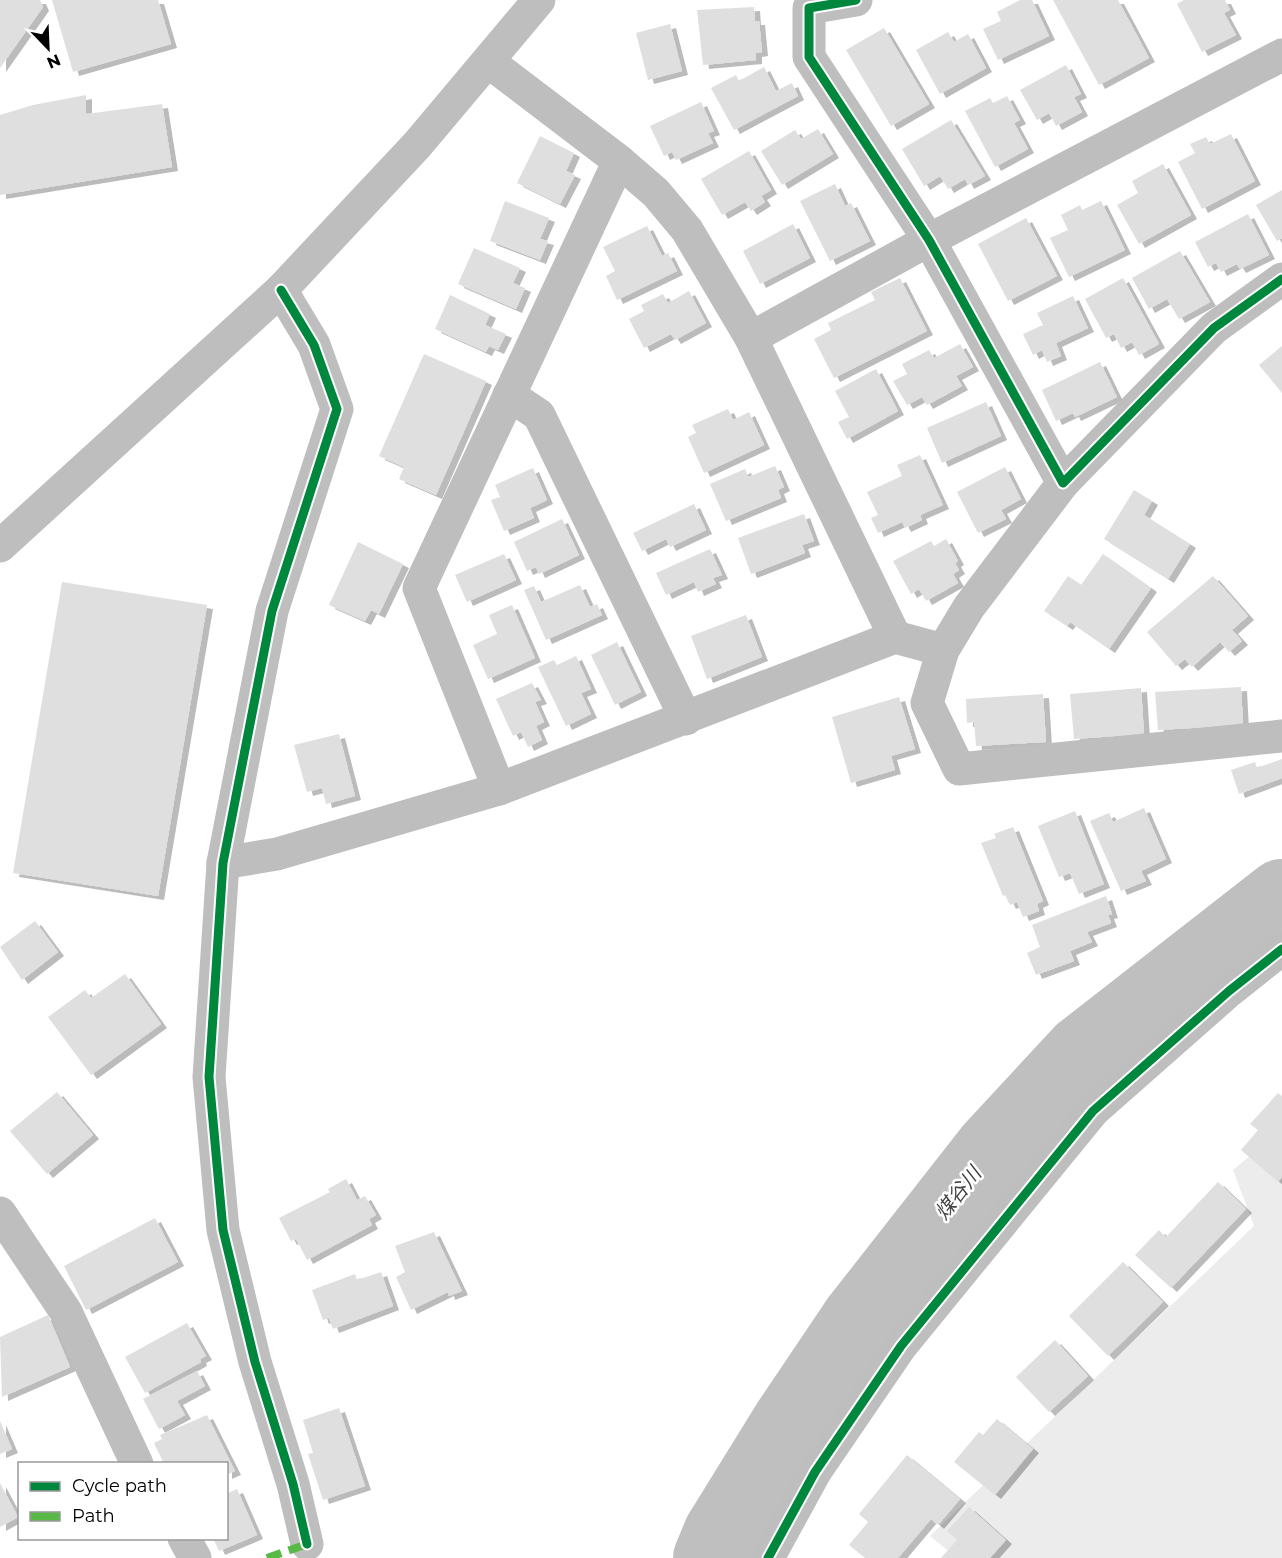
<svg xmlns="http://www.w3.org/2000/svg" width="1282" height="1558" font-family="Montserrat,'Noto Sans JP',sans-serif">
	<style>
		.green { fill: #ececec }
		.lines { fill: none; stroke-linecap: round; stroke-linejoin: round }
		.river { stroke: #bfbfbf; stroke-width: 76 }
		.building { fill: #dfdfdf; filter: url(#shadow) }
		.minor { stroke: #bebebe; stroke-width: 33 }
		.quiet { stroke: #58b947; stroke-width: 8; stroke-dasharray: 15 8; stroke-linecap: butt }
		.cycleway-casing { stroke: #fff; stroke-width: 13 }
		.cycleway { stroke: #00873e; stroke-width: 9 }
		.labels { text-anchor: middle; dominant-baseline: central; stroke-width: 5; stroke-linejoin: round; paint-order: stroke }
		.water-label { font-size: 20px; font-style: italic; fill: #444; stroke: #fff }
	</style>
	<defs>
		<filter id="shadow"><feDropShadow dx="6" dy="4" stdDeviation="0" flood-color="#0004"/></filter>
	</defs>
	<rect width="100%" height="100%" fill="#fff"/>
	<!-- green -->
	<path class="green" d="M1282,1129V1558H957L930,1536L1254,1226L1233,1170Z"/>
	<g class="lines">
		<!-- river -->
		<path class="river" d="M711,1558L721,1534L789,1424L859,1320L993,1149L1082,1053L1282,897"/>
	</g>
	<!-- building -->
	<g class="building">
		<path d="M0,0H40L43,7L0,68Z"/>
		<path d="M52,0H158L171,44L73,72Z"/>
		<path d="M1020,0H1032L1049,36L998,60L983,29L1001,21L997,12Z"/>
		<path d="M1053,0H1118L1149,58L1099,85Z"/>
		<path d="M1184,0H1225L1230,10L1224,13L1236,35L1202,52L1177,4Z"/>
		<path d="M754,7L755,21H759L762,52L756,53V60L703,65L697,10Z"/>
		<path d="M670,24L682,71L648,80L636,33Z"/>
		<path d="M884,28L929,104L891,126L846,50Z"/>
		<path d="M948,32L954,42L968,34L986,68L940,94L916,50Z"/>
		<path d="M1066,65L1081,94L1074,97L1082,112L1056,126L1049,113L1037,120L1020,90Z"/>
		<path d="M764,67L776,91L792,83L798,96L734,130L711,88L736,75L739,81Z"/>
		<path d="M86,95V114L162,104L172,167L0,195V115L33,105Z"/>
		<path d="M1007,96L1020,120L1014,123L1028,149L995,167L965,111L990,98L993,103Z"/>
		<path d="M701,102L714,131L708,133L713,143L676,160L672,152L664,156L650,126Z"/>
		<path d="M951,120L985,176L968,185L965,179L948,189L940,176L924,186L902,149Z"/>
		<path d="M818,129L833,154L782,185L761,151L795,130L801,139Z"/>
		<path d="M1231,134L1255,181L1202,209L1178,162L1195,153L1190,144L1206,137L1210,144Z"/>
		<path d="M540,136L574,153L566,171L575,175L560,204L517,183Z"/>
		<path d="M749,151L771,190L761,196L765,202L751,211L745,202L722,215L701,179Z"/>
		<path d="M1163,164L1191,215L1139,244L1117,205L1138,193L1132,181Z"/>
		<path d="M835,184L845,206L851,203L870,241L830,261L800,201Z"/>
		<path d="M1282,190V238L1277,241L1256,205Z"/>
		<path d="M505,201L549,218L540,239L548,241L540,260L490,241Z"/>
		<path d="M1101,201L1125,250L1069,277L1050,238L1068,230L1061,215L1080,205L1082,210Z"/>
		<path d="M1248,214L1269,255L1240,269L1237,264L1221,272L1216,263L1208,267L1195,242Z"/>
		<path d="M1026,218L1057,276L1008,301L978,244Z"/>
		<path d="M793,224L810,258L760,284L743,251Z"/>
		<path d="M647,226L662,256L668,253L677,271L617,300L606,276L615,271L603,247Z"/>
		<path d="M474,248L520,268L513,283L525,288L516,309L458,284Z"/>
		<path d="M1180,251L1210,302L1179,319L1167,299L1149,309L1132,278Z"/>
		<path d="M900,278L927,331L834,378L814,339L831,330L828,323L875,300L871,292Z"/>
		<path d="M1123,278L1159,344L1139,355L1132,342L1121,348L1114,334L1106,338L1085,299Z"/>
		<path d="M689,291L706,323L675,340L671,334L644,348L629,319L644,311L641,305L663,294L668,303Z"/>
		<path d="M450,295L490,314L485,325L506,334L498,350L489,346L486,352L435,329Z"/>
		<path d="M1073,296L1088,328L1056,343L1061,356L1047,362L1042,350L1033,355L1023,334L1043,325L1037,313Z"/>
		<path d="M960,344L973,367L956,376L962,386L927,405L922,397L907,405L893,381L907,374L902,364L929,350L934,358Z"/>
		<path d="M1282,346V393L1259,365Z"/>
		<path d="M424,354L486,381L436,495L399,479L404,467L379,456Z"/>
		<path d="M1100,362L1117,397L1075,417L1073,413L1056,421L1042,390Z"/>
		<path d="M876,369L898,411L847,439L838,422L849,417L835,391Z"/>
		<path d="M986,402L1001,436L942,463L927,428Z"/>
		<path d="M728,409L733,420L749,412L764,445L704,473L688,437L696,433L692,425Z"/>
		<path d="M920,455L943,505L920,515L922,520L905,528L902,522L878,533L871,518L878,515L867,492L902,476L897,465Z"/>
		<path d="M775,466L784,487L778,490L781,498L726,521L710,484L745,469L748,477Z"/>
		<path d="M1005,467L1021,499L1001,510L1006,519L978,533L957,492Z"/>
		<path d="M533,468L547,500L530,508L534,518L504,531L491,500L500,497L495,485Z"/>
		<path d="M1134,490L1152,501L1144,515L1190,544L1168,579L1104,539Z"/>
		<path d="M694,504L706,530L670,547L666,539L642,551L633,533Z"/>
		<path d="M804,514L814,541L802,545L805,553L751,574L738,538Z"/>
		<path d="M562,519L579,555L539,574L536,567L527,571L514,542Z"/>
		<path d="M946,539L958,561L955,563L959,570L953,574L958,583L926,601L919,589L911,594L893,561L931,541L934,546Z"/>
		<path d="M358,542L403,564L379,614L371,610L365,621L329,605Z"/>
		<path d="M710,549L722,575L713,578L716,584L698,592L694,582L666,595L656,573Z"/>
		<path d="M504,554L516,580L467,602L455,575Z"/>
		<path d="M1103,554L1151,588L1109,649L1070,622L1067,626L1044,611L1068,576L1081,585Z"/>
		<path d="M1213,576L1248,616L1232,630L1242,641L1229,652L1220,642L1192,667L1185,659L1176,666L1147,632Z"/>
		<path d="M62,582L207,605L158,896L13,873Z"/>
		<path d="M580,585L590,607L597,604L602,615L546,640L524,590L534,586L541,602Z"/>
		<path d="M512,605L535,658L488,679L473,645L497,634L489,615Z"/>
		<path d="M746,615L762,657L707,679L691,636Z"/>
		<path d="M617,642L641,692L615,705L591,655Z"/>
		<path d="M576,656L591,689L581,693L591,714L566,726L538,667L554,660L557,665Z"/>
		<path d="M532,683L541,700L535,702L544,722L536,726L542,740L528,747L521,732L513,736L496,699Z"/>
		<path d="M1241,687L1243,725L1158,730L1155,692Z"/>
		<path d="M1141,688L1144,734L1074,739L1070,694Z"/>
		<path d="M1043,694L1046,742L976,746L974,722L967,723L966,699Z"/>
		<path d="M899,697L915,749L891,756L895,770L851,783L832,717Z"/>
		<path d="M339,734L355,796L326,804L322,788L307,792L294,745Z"/>
		<path d="M1282,759V778L1239,794L1231,770L1255,762L1257,768Z"/>
		<path d="M1144,808L1166,859L1141,871L1146,881L1121,891L1090,821L1109,813L1113,822Z"/>
		<path d="M1075,811L1104,884L1079,894L1070,873L1059,877L1038,826Z"/>
		<path d="M1013,827L1043,901L1037,904L1039,911L1023,917L1017,902L1010,905L1005,895L1003,896L981,843L996,838L994,834Z"/>
		<path d="M1106,896L1112,914L1108,915L1111,923L1087,932L1092,942L1070,951L1074,961L1036,975L1027,953L1040,947L1032,925Z"/>
		<path d="M35,921L58,952L22,980L0,947Z"/>
		<path d="M125,974L161,1024L91,1075L48,1017L85,990L91,998Z"/>
		<path d="M57,1092L93,1135L47,1174L10,1131Z"/>
		<path d="M1278,1093L1282,1096V1177L1278,1182L1241,1150L1258,1130L1250,1124Z"/>
		<path d="M346,1179L357,1200L365,1196L376,1215L369,1219L372,1225L307,1260L296,1239L291,1241L279,1218L330,1192L328,1189Z"/>
		<path d="M1218,1182L1246,1209L1171,1288L1135,1255L1159,1230L1166,1237Z"/>
		<path d="M155,1218L178,1262L86,1310L64,1266Z"/>
		<path d="M434,1232L462,1291L449,1296L448,1292L411,1310L396,1277L405,1272L395,1246Z"/>
		<path d="M1123,1262L1163,1302L1108,1356L1069,1316Z"/>
		<path d="M381,1272L393,1306L333,1329L329,1318L323,1320L312,1290L355,1274L357,1280Z"/>
		<path d="M48,1315L70,1367L2,1397L0,1337Z"/>
		<path d="M187,1323L206,1356L200,1359L201,1362L145,1393L125,1357Z"/>
		<path d="M1055,1340L1088,1376L1049,1412L1016,1377Z"/>
		<path d="M197,1371L205,1386L177,1401L185,1415L159,1429L143,1399Z"/>
		<path d="M339,1408L365,1486L323,1500L308,1454L313,1453L303,1420Z"/>
		<path d="M207,1415L235,1471L226,1475V1464H164L154,1443L162,1439L160,1435Z"/>
		<path d="M997,1419L1033,1449L995,1495L954,1462L979,1432L983,1435Z"/>
		<path d="M0,1421L12,1449L0,1454Z"/>
		<path d="M907,1455L960,1499L938,1525L931,1519L898,1558H865L849,1545L868,1522L859,1514Z"/>
		<path d="M0,1483L18,1517L0,1527Z"/>
		<path d="M237,1489L257,1535L219,1551L213,1538H226V1494Z"/>
		<path d="M969,1507L1006,1540L990,1558H941L957,1540L947,1531Z"/>
	</g>
	<g class="lines">
		<!-- minor -->
		<g class="minor">
			<path d="M856,0L809,8V57L929,240L1063,483L1214,328L1282,279"/>
			<path d="M489,62L619,161L656,193L687,230L751,338L895,637"/>
			<path d="M281,290L314,345L337,409L272,611L223,863L209,1077L223,1230L255,1362L293,1484L307,1544"/>
			<path d="M751,338L929,240L1282,55"/>
			<path d="M509,395L539,415L686,719"/>
			<path d="M1063,483L969,607L943,650L927,703L959,769L1282,736"/>
			<path d="M0,546L281,290L417,145L539,0"/>
			<path d="M499,789L419,588L619,161"/>
			<path d="M223,863L277,854L499,789L895,637L943,650"/>
			<path d="M0,1213L66,1312L137,1464"/>
			<path d="M184,1538L195,1558"/>
			<path d="M768,1558L815,1472L901,1346L1093,1111L1229,991L1282,949"/>
		</g>
		<!-- quiet -->
		<path class="quiet" d="M267,1558L307,1544"/>
		<!-- cycleway casing -->
		<g class="cycleway-casing">
			<g id="cycleway">
				<path d="M856,0L809,8V57L929,240L1063,483L1214,328L1282,279"/>
				<path d="M281,290L314,345L337,409L272,611L223,863L209,1077L223,1230L255,1362L293,1484L307,1544"/>
				<path d="M768,1558L815,1472L901,1346L1093,1111L1229,991L1282,949"/>
			</g>
		</g>
		<!-- cycleway -->
		<use href="#cycleway" class="cycleway"/>
	</g>
	<g class="labels">
		<!-- water labels -->
		<g class="water-label">
			<text transform="translate(958 1193) rotate(-52)">煤谷川</text>
		</g>
	</g>
	<!-- legend -->
	<rect x="18" y="1462" width="210" height="78" fill="#ffffff" stroke="#999999" stroke-width="1.5"/>
	<rect x="30" y="1482" width="30" height="9" fill="#00873e" stroke="#999999" stroke-width="1.5"/>
	<text x="72" y="1492" font-size="18" fill="#000000">Cycle path</text>
	<rect x="30" y="1512" width="30" height="9" fill="#58b947" stroke="#999999" stroke-width="1.5"/>
	<text x="72" y="1522" font-size="18" fill="#000000">Path</text>
	<!-- north arrow -->
	<g transform="translate(48 48) rotate(157)" stroke="#ffffff" stroke-width="4.5" paint-order="stroke">
	<path d="M0-4.5L10 22L0 15L-10 22Z" fill="#000000"/>
	<text y="-9" font-size="16" font-weight="bold" text-anchor="middle" fill="#000000">N</text>
	</g>
</svg>
